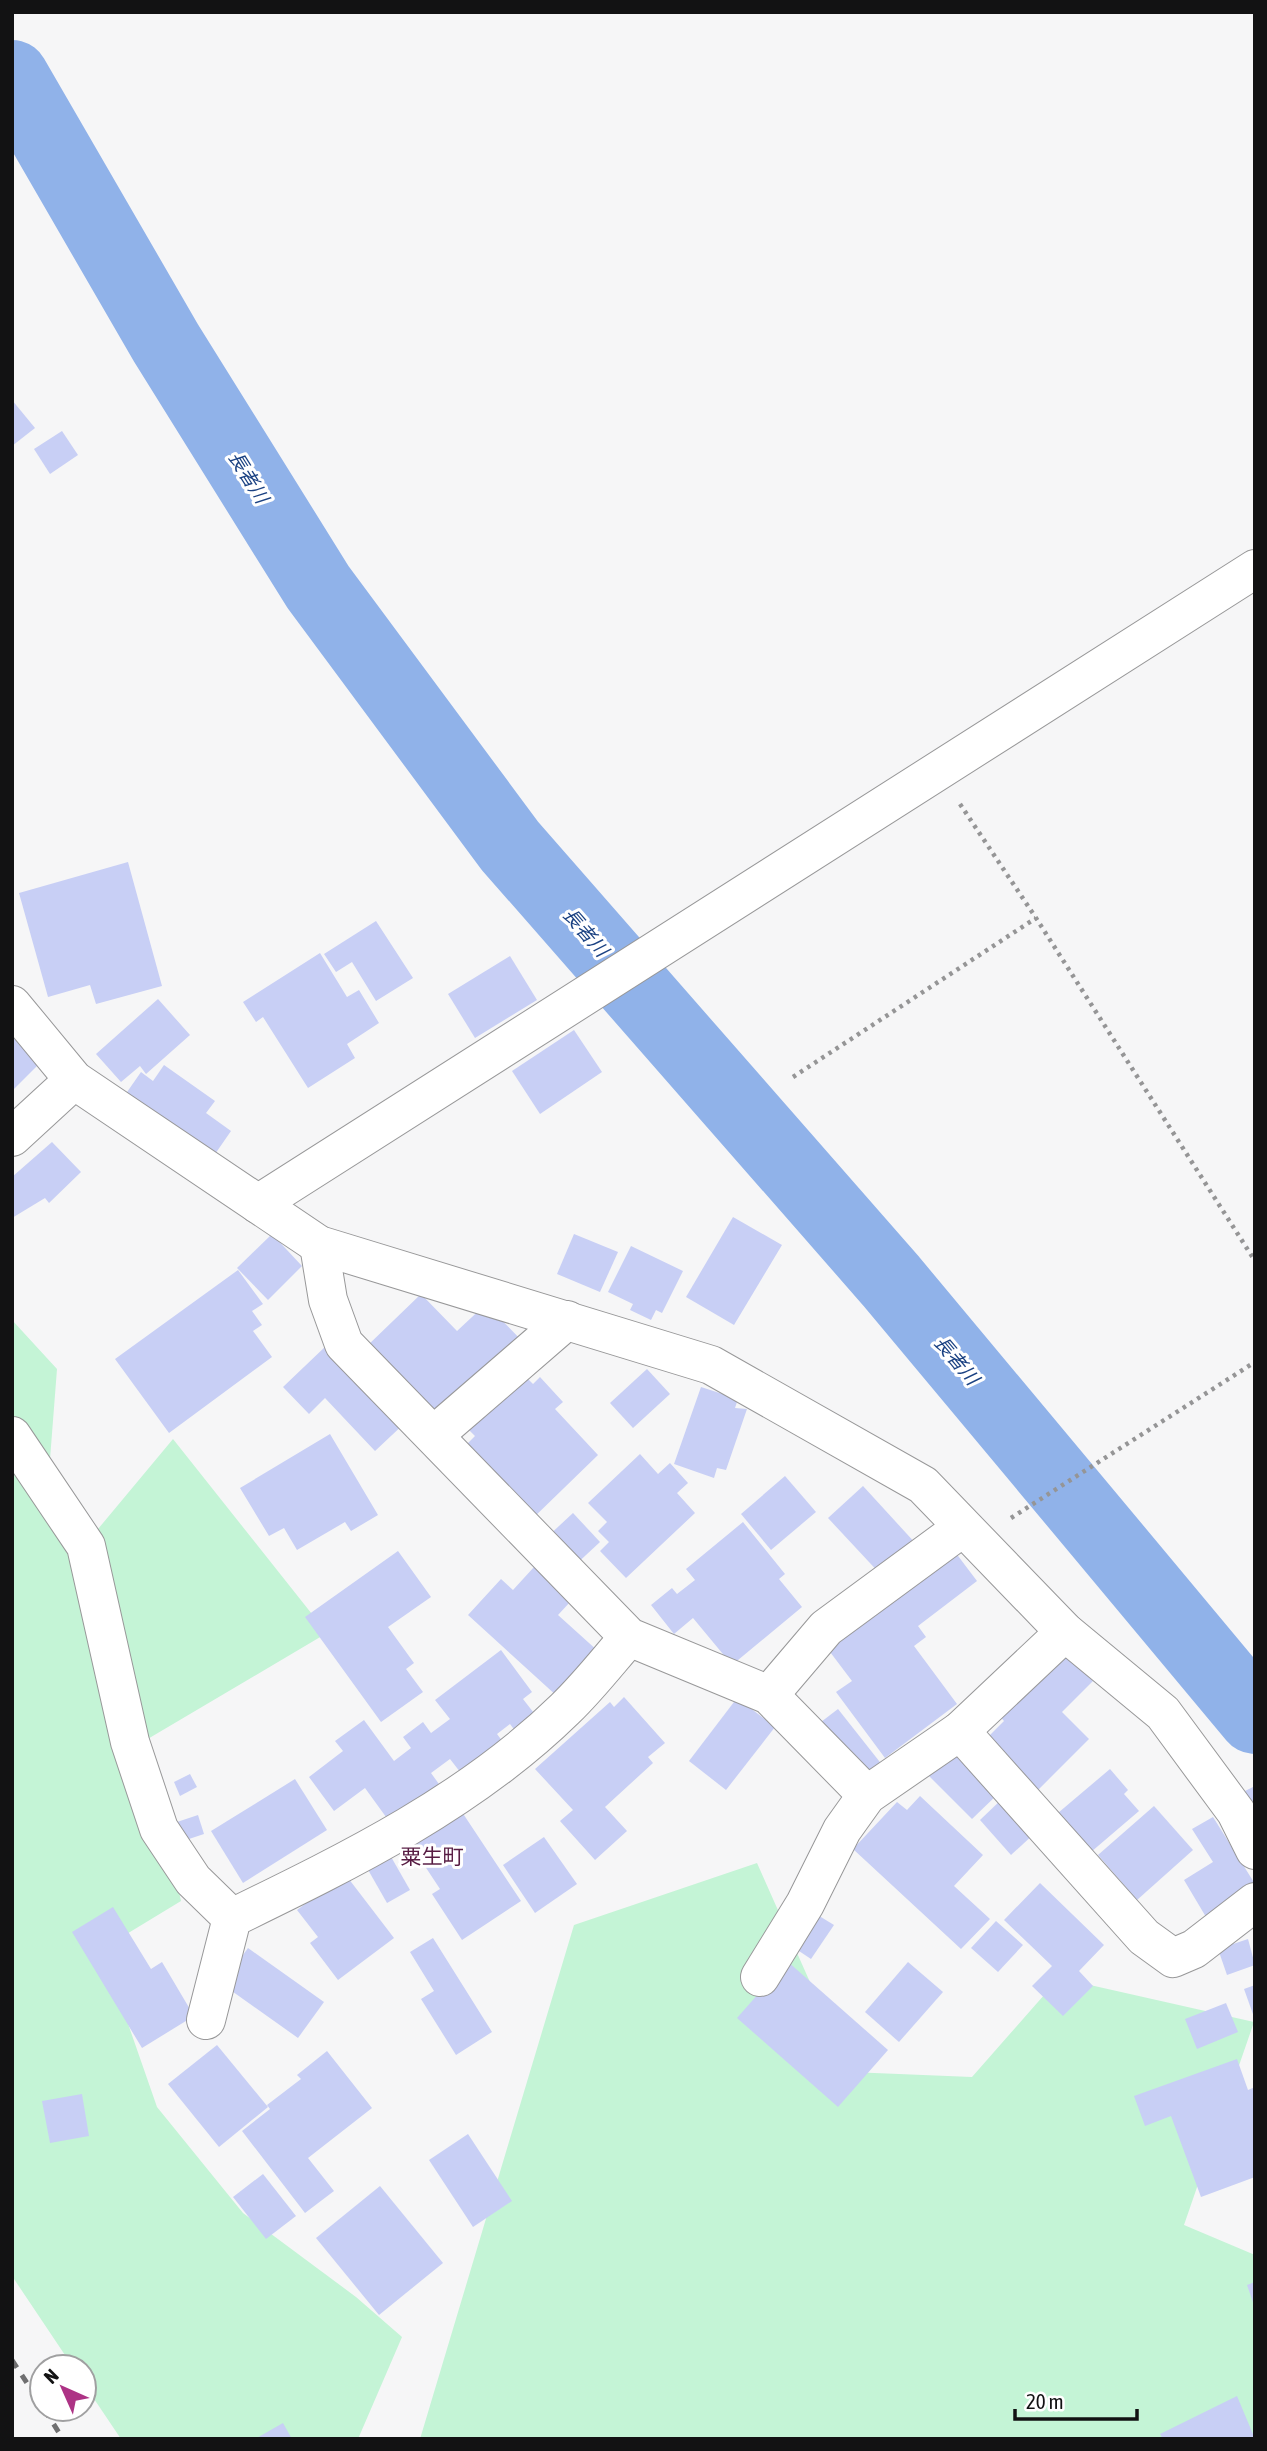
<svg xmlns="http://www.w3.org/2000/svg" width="1267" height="2451" font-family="'Asap Condensed','Noto Sans JP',sans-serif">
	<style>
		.green { fill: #c4f4d6 }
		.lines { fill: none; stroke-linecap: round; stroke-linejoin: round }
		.river { stroke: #90b2e9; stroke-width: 74 }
		.building { fill: #c8cff5 }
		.minor-casing { stroke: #989899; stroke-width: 40 }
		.path { stroke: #959596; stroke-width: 4.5; stroke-dasharray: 3.5 5; stroke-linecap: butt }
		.minor { stroke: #fff; stroke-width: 38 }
		.rail { stroke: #6f6f70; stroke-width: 5; stroke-dasharray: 9 9; stroke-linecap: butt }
		.labels { text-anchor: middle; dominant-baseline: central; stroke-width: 6; stroke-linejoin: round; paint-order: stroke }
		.water-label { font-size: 19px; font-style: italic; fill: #1a4182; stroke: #fff }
		.quarter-label { font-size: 21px; fill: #571c43; stroke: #fff }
	</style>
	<rect width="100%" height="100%" fill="#f6f6f7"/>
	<!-- green -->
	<g class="green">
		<path d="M12,1320L57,1369L48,1485L93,1535L173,1439L327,1633L146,1740L181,1901L102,1949L157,2107L243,2213L356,2297L402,2337L358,2439H121L84,2384V2367H73L12,2276Z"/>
		<path d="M757,1863L850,2072L972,2077L1059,1978L1254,2022L1184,2225L1255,2255V2439H420L574,1925Z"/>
	</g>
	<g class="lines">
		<!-- river -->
		<path class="river" d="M12,77L166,343L318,587L510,846L891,1281L1255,1717"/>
	</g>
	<!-- building -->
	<g class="building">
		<path d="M12,400L35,428L12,446Z"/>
		<path d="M62,431L78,455L50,474L34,449Z"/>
		<path d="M128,862L162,986L96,1004L90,985L48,997L19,893Z"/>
		<path d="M376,921L413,978L376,1001L352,962L336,972L324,954Z"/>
		<path d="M320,953L347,997L359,990L379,1023L347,1044L355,1058L308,1088L263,1017L256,1022L243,1002Z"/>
		<path d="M510,956L537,1000L475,1038L448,994Z"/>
		<path d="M158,999L190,1035L146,1074L140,1066L121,1082L96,1054Z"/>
		<path d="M574,1030L602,1072L540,1114L512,1071Z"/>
		<path d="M12,1036L39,1064L12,1091Z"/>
		<path d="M164,1065L215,1101L206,1113L231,1131L213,1157L125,1095L141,1072L153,1081Z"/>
		<path d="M52,1142L81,1172L49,1203L45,1198L12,1218V1177Z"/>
		<path d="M733,1217L782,1245L734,1325L686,1297Z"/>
		<path d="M272,1234L302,1266L268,1300L237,1268Z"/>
		<path d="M574,1234L618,1252L600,1292L557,1274Z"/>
		<path d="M631,1246L683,1271L662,1313L656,1310L651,1320L630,1310L633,1304L608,1292Z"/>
		<path d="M238,1270L263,1304L252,1311L262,1325L253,1331L272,1357L169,1433L115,1359Z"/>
		<path d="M421,1294L457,1331L486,1304L526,1345L485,1385L475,1374L433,1415L366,1347Z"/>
		<path d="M327,1345L408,1420L375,1451L325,1398L309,1414L283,1387Z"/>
		<path d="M647,1369L670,1394L633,1428L610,1403Z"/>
		<path d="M525,1376L533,1384L540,1377L563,1402L555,1409L598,1455L529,1522L466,1445L475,1436L464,1425Z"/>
		<path d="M701,1387L738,1399L735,1408L747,1409L726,1470L717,1468L714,1478L674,1464Z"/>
		<path d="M330,1434L378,1515L351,1531L345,1522L297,1550L284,1528L269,1536L240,1488Z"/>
		<path d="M640,1454L658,1474L670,1463L688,1483L677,1493L695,1513L626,1578L600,1551L609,1542L598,1531L607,1522L588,1503Z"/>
		<path d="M785,1476L816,1512L771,1550L741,1514Z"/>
		<path d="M863,1486L917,1545L883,1577L828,1518Z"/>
		<path d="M573,1513L600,1542L572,1568L545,1539Z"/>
		<path d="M743,1522L785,1574L779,1579L802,1607L732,1665L693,1618L674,1634L651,1605L672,1588L677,1594L695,1580L686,1569Z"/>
		<path d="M949,1544L977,1581L918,1626L926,1637L914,1646L957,1704L885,1758L836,1692L852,1681L821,1640Z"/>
		<path d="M398,1551L431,1597L388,1627L414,1663L406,1669L423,1692L381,1722L305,1617Z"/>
		<path d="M534,1567L571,1601L558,1615L599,1652L558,1697L468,1615L501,1579L513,1590Z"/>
		<path d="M501,1650L532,1692L523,1699L537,1717L516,1732L510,1724L497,1734L506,1746L464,1777L450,1759L431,1773L444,1791L394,1828L365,1788L334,1811L309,1777L343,1751L335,1741L364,1720L394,1761L411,1748L403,1737L423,1722L431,1733L450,1719L435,1700Z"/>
		<path d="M1066,1655L1093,1681L1062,1712L1089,1739L1038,1790L981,1744L1004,1721L997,1713Z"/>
		<path d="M624,1697L665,1743L648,1757L653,1763L605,1807L627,1831L595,1860L560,1821L573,1810L535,1769L610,1702L614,1707Z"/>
		<path d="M737,1698L775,1727L726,1790L689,1761Z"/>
		<path d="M838,1709L883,1766L865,1779L821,1722Z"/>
		<path d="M956,1745L1001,1791L972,1819L927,1774Z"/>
		<path d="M1110,1769L1128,1790L1124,1794L1139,1811L1091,1852L1058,1813Z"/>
		<path d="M190,1774L197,1787L180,1796L174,1782Z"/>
		<path d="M295,1779L327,1830L243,1883L211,1831Z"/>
		<path d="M1255,1786V1810L1245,1791Z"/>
		<path d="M920,1796L983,1855L954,1886L990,1919L961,1949L853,1849L897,1802L907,1810Z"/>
		<path d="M1003,1798L1035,1833L1011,1855L980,1820Z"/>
		<path d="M458,1806L521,1901L462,1940L432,1894L440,1889L407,1839Z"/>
		<path d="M1154,1806L1193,1850L1137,1900L1098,1855Z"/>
		<path d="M198,1815L204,1834L183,1841L177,1822Z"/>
		<path d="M1213,1817L1255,1884L1206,1917L1184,1880L1213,1862L1192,1829Z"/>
		<path d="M544,1837L577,1884L535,1913L503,1865Z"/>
		<path d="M390,1855L410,1890L387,1903L367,1868Z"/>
		<path d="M345,1874L394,1938L338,1980L310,1943L318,1937L297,1910Z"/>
		<path d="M1040,1883L1104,1945L1079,1971L1093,1986L1063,2016L1032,1986L1052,1966L1004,1920Z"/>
		<path d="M113,1907L151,1969L162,1962L194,2016L142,2048L72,1932Z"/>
		<path d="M816,1914L834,1925L811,1959L793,1947Z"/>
		<path d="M996,1921L1023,1945L998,1972L971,1948Z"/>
		<path d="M433,1938L492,2032L456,2055L421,1999L434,1991L410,1952Z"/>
		<path d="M1248,1939L1255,1965L1227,1975L1218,1949Z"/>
		<path d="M248,1948L324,2002L298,2038L222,1984Z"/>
		<path d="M787,1961L888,2050L838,2107L737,2018Z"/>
		<path d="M908,1962L943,1992L899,2042L865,2012Z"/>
		<path d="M1255,1985V2017H1254L1244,1989Z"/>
		<path d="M1226,2003L1238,2032L1197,2049L1185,2019Z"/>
		<path d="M217,2045L268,2107L219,2147L168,2084Z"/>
		<path d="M327,2051L372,2108L308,2158L334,2191L305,2213L242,2131L270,2109L267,2105L301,2079L297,2075Z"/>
		<path d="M1237,2059L1248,2090L1255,2087V2177L1201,2197L1171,2116L1145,2126L1134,2096Z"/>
		<path d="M82,2094L89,2136L50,2143L42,2101Z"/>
		<path d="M468,2134L512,2201L473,2227L429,2160Z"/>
		<path d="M263,2174L296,2216L266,2239L233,2197Z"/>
		<path d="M380,2186L443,2263L379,2315L316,2238Z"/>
		<path d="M1255,2282V2305H1254L1247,2285Z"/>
		<path d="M1237,2396L1255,2439H1163L1160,2434Z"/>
		<path d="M283,2423L292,2439H255Z"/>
	</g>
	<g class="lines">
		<!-- minor casing -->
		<g class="minor-casing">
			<g id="minor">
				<path d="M12,1005L74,1080L319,1245L711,1365L923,1485L1065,1632L1163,1713L1236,1812L1255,1850"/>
				<path d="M12,1137L74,1080"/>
				<path d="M258,1204L1255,569"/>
				<path d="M319,1245L328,1300L344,1344L629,1637L769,1695L867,1795"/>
				<path d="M434,1435L567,1320"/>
				<path d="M12,1436L86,1546L130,1742L159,1829L193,1880L232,1918"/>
				<path d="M769,1695L826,1628L962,1528"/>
				<path d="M960,1731L1144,1937L1173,1958L1194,1949L1255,1902"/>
				<path d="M760,1977L805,1904L842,1830L867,1795L960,1731L1065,1632"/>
				<path d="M206,2020L232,1918C351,1860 470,1802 565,1709C588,1687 608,1661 629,1637"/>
			</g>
		</g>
		<!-- path -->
		<g class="path">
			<path d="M960,804L1036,918L1255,1261"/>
			<path d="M793,1077L1036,918"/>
			<path d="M1011,1518L1255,1362"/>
		</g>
		<!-- minor -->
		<use href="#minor" class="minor"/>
		<!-- rail -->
		<g class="rail">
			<path d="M12,2360L42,2406"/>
			<path d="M44,2409L63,2439"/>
		</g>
	</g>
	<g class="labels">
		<!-- water labels -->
		<g class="water-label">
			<text transform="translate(249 477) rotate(58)">長者川</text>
			<text transform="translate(586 932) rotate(49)">長者川</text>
			<text transform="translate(957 1360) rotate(50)">長者川</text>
		</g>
		<!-- quarter labels -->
		<g class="quarter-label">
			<text x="432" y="1856">粟生町</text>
		</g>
	</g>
	<!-- border -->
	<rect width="1267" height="2451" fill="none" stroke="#121213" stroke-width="28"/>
	<!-- north arrow -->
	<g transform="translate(63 2388) rotate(315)"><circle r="33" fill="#ffffff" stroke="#a0a0a1" stroke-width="2"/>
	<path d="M0-5L12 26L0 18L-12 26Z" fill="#ad3385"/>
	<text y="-10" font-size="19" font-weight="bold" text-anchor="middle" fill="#121213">N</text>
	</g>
	<!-- scale -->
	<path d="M1015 2409v10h122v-10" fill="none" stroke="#121213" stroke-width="3.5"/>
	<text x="1026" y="2409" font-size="21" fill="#121213" stroke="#ffffff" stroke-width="5" paint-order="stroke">20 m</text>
</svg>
